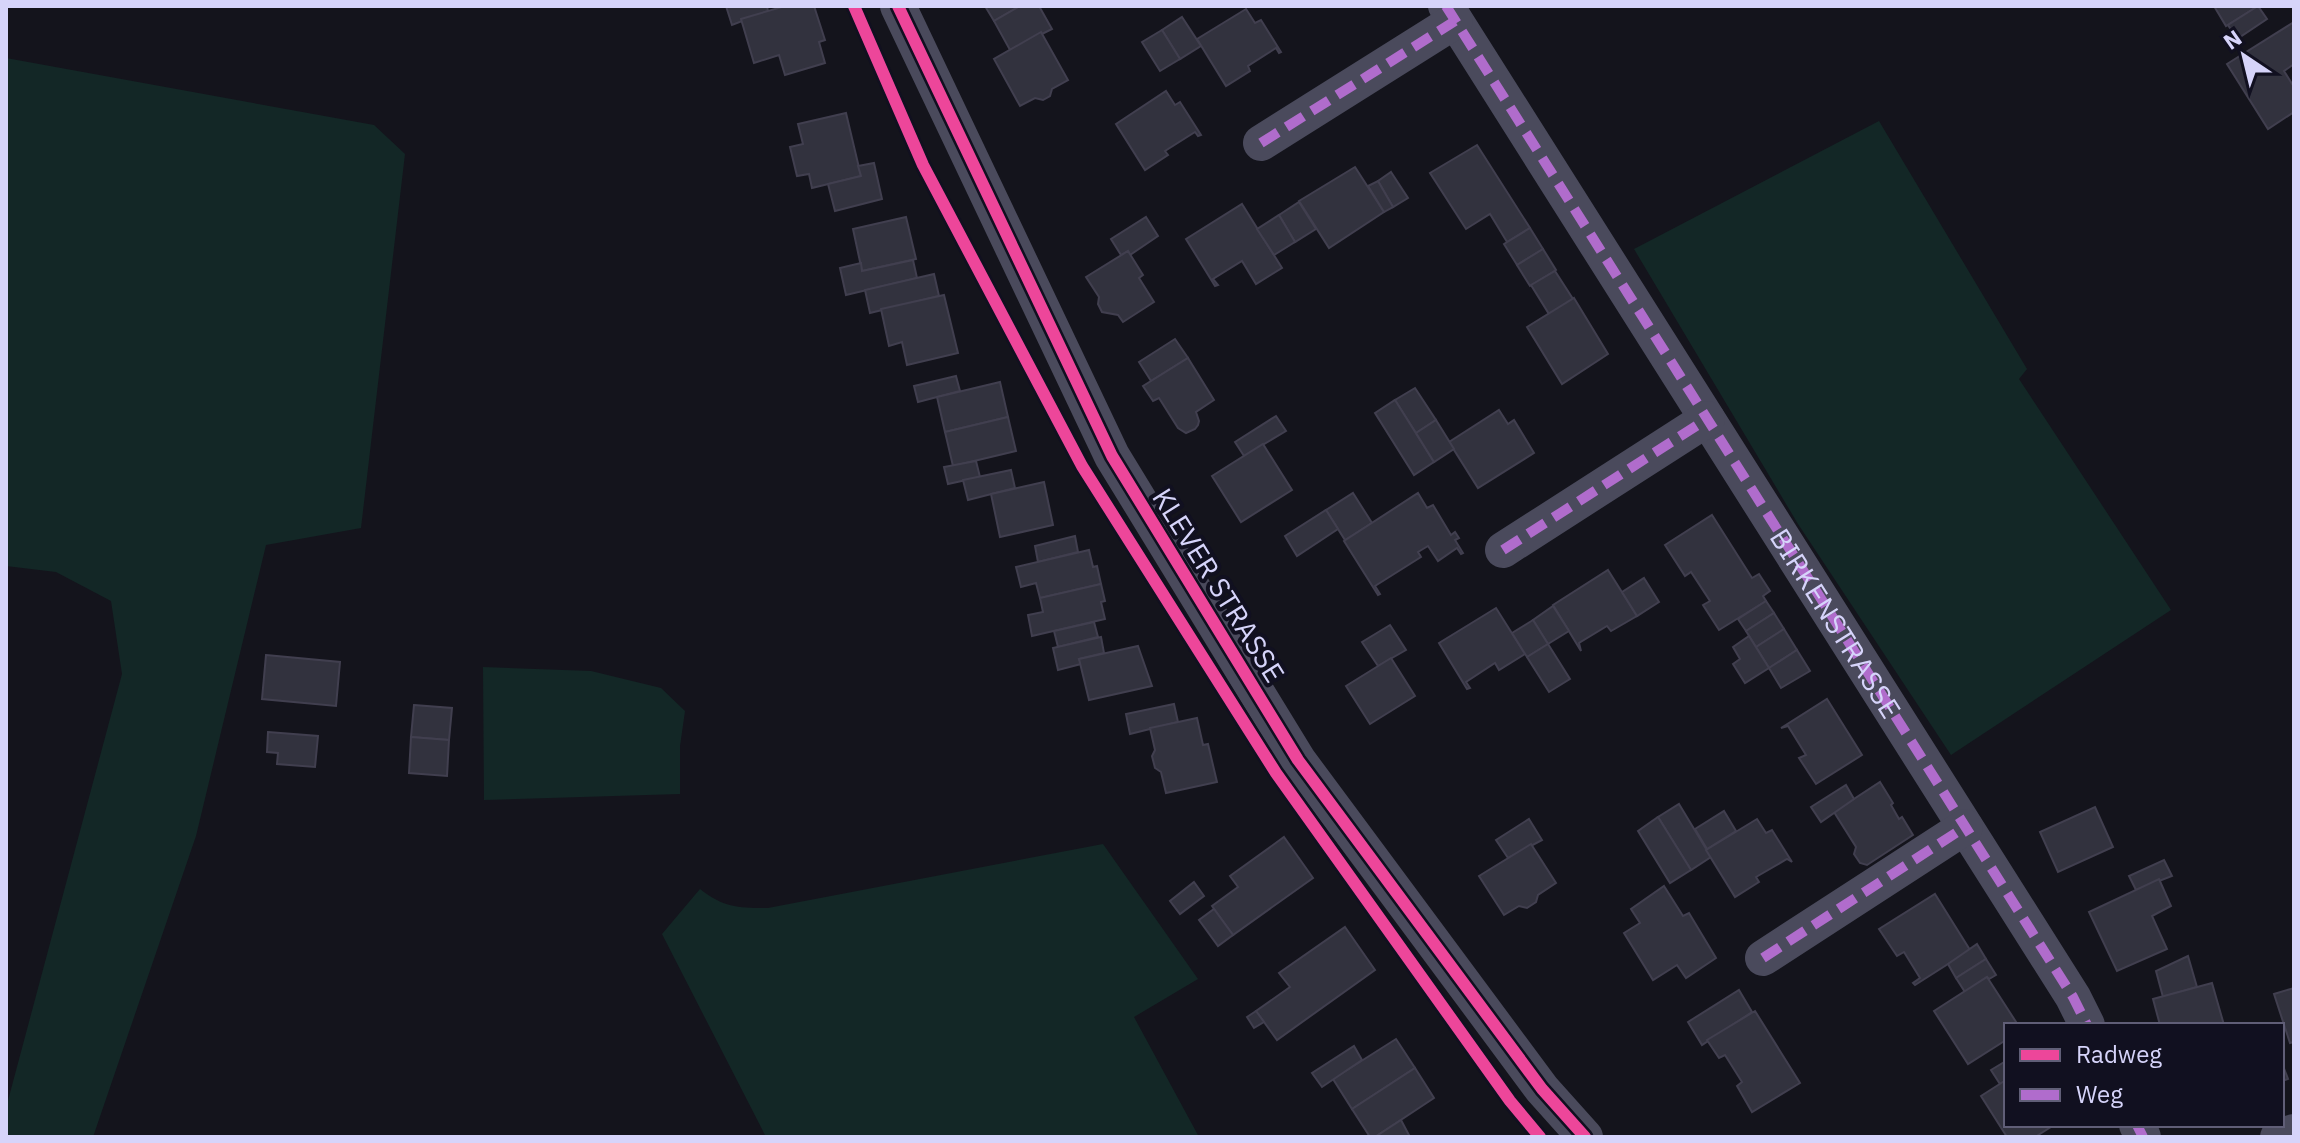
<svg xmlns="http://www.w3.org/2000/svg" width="2300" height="1143" font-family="'IBM Plex Sans',sans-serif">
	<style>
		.green { fill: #132726 }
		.building { fill: #32323e; stroke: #413f4f; stroke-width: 2 }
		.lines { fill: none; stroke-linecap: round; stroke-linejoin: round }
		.minor { stroke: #4a4a5c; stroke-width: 36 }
		.quiet { stroke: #b06ccc; stroke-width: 10; stroke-dasharray: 20 10; stroke-linecap: butt }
		.cycleway-casing { stroke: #111020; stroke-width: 17 }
		.cycleway { stroke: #ed469a; stroke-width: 12 }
		.labels { text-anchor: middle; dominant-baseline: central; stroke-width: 8; stroke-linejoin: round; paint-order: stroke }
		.street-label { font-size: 28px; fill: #d6d4fa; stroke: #111020 }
	</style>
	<rect width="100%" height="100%" fill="#14141c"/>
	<!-- green -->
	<g class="green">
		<path d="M6,58L374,125L405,154L361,528L266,545L196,836L93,1137H6V1108L122,674L111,601L56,572L6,566Z"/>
		<path d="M1879,121L2027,369L2019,379L2171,610L1951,755L1798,524L1634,249Z"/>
		<path d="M483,667L591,671L661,688L685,711L680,746V794L484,800Z"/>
		<path d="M1103,844L1198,979L1134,1017L1199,1137H766L662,934L700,889C724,908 739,908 768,908Z"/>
	</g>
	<!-- building -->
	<g class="building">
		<path d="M726,6H767L768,11L732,25Z"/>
		<path d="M785,6H814L825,40L819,42L825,63L785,75L779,55L754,63L741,19Z"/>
		<path d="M985,6H1020L994,21Z"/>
		<path d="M1020,6H1039L1052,29L1010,50L994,21Z"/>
		<path d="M2214,6H2258L2226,26Z"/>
		<path d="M2258,6L2267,19L2237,39L2228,25Z"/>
		<path d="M1246,9L1255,23L1261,20L1281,52L1279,53L1276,48L1248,66L1250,71L1226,86L1197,39Z"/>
		<path d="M1182,17L1201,46L1180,59L1162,30Z"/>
		<path d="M2294,22V64L2284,71L2294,87V112L2268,129L2227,64Z"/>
		<path d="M1162,30L1180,59L1160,71L1142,42Z"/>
		<path d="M1041,32L1068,80L1052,89L1050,96L1043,100L1035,98L1020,106L994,59Z"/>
		<path d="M1166,91L1175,105L1180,102L1201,135L1198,136L1195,132L1165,151L1168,155L1145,170L1116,124Z"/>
		<path d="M846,113L861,176L812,188L809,174L797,176L790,147L803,144L798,124Z"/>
		<path d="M1477,145L1530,228L1507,242L1490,214L1466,229L1430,173Z"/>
		<path d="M874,163L882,199L835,211L828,184L861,176L858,166Z"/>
		<path d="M1355,167L1384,212L1329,248L1299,201Z"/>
		<path d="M1391,172L1408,198L1393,207L1378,181Z"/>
		<path d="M1378,181L1393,207L1384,212L1368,186Z"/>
		<path d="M1299,202L1316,229L1295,242L1279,215Z"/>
		<path d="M1242,204L1282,268L1256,284L1242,261L1213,279L1218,285L1215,286L1186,239Z"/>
		<path d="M1279,215L1295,242L1274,255L1257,229Z"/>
		<path d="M906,217L916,259L862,271L853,229Z"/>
		<path d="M1146,217L1158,236L1130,255L1128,251L1121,255L1111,239Z"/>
		<path d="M1530,228L1543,249L1517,265L1504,244Z"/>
		<path d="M1543,249L1556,270L1530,286L1517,265Z"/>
		<path d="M1128,251L1143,275L1139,278L1154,302L1123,322L1118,315L1102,312L1098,304L1099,297L1086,277Z"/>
		<path d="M913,260L917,278L846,295L840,268L861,263L862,271Z"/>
		<path d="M1555,271L1573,299L1549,314L1531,285Z"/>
		<path d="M934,274L939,296L870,313L865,290Z"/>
		<path d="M944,295L958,353L907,365L902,342L889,346L881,309Z"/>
		<path d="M1574,298L1608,354L1562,384L1527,327Z"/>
		<path d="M1175,339L1188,358L1151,381L1139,362Z"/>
		<path d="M1188,358L1214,400L1196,412L1199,421L1198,425L1195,429L1186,433L1178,428L1159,398L1153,401L1143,386Z"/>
		<path d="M956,376L960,391L918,402L914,386Z"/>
		<path d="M1000,382L1008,417L945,432L937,397Z"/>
		<path d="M1415,388L1436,420L1416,433L1395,400Z"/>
		<path d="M1395,400L1434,462L1414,475L1375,413Z"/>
		<path d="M1499,410L1508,424L1514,420L1534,453L1478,488L1449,442Z"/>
		<path d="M1276,416L1286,431L1244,456L1235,442Z"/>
		<path d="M1008,417L1016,451L953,466L945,432Z"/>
		<path d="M1436,420L1454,449L1434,462L1416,433Z"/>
		<path d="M1263,444L1292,490L1241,522L1212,476Z"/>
		<path d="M976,461L980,477L948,484L944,467Z"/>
		<path d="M1011,470L1015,488L968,500L963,480Z"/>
		<path d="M1044,482L1053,525L1000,537L991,494Z"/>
		<path d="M1353,493L1372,523L1345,540L1326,510Z"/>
		<path d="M1418,493L1427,508L1433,505L1451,535L1455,532L1459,538L1455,540L1463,553L1461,554L1457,548L1438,561L1428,546L1418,552L1421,557L1375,586L1380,594L1378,595L1344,541Z"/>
		<path d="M1326,510L1338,529L1297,556L1285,536Z"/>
		<path d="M1712,515L1752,578L1759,574L1770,591L1763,596L1766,601L1719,630L1703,605L1710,601L1691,572L1685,576L1665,545Z"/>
		<path d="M1075,536L1078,552L1038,562L1035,546Z"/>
		<path d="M1089,550L1093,567L1097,566L1101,584L1040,598L1036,583L1021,587L1016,567Z"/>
		<path d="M1608,570L1637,616L1611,631L1607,626L1579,643L1581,651L1553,605Z"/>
		<path d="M1644,578L1659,602L1637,616L1622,592Z"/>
		<path d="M1101,584L1105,601L1101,602L1105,619L1032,636L1028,615L1043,612L1040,598Z"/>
		<path d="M1766,601L1774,613L1746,631L1738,619Z"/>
		<path d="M1553,606L1569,631L1548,644L1533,620Z"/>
		<path d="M1496,608L1525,654L1499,670L1495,663L1466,682L1470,688L1467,689L1439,643Z"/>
		<path d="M1774,613L1784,629L1756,647L1746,631Z"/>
		<path d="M1533,620L1548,644L1527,657L1512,633Z"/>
		<path d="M1094,622L1098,637L1058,647L1054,631Z"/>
		<path d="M1390,625L1406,650L1378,666L1362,642Z"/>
		<path d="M1784,629L1797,650L1769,668L1756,647Z"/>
		<path d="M1749,636L1769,668L1745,683L1733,664L1740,659L1733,647Z"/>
		<path d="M1101,637L1104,653L1079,659L1081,664L1058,670L1053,648Z"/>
		<path d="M1548,644L1570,679L1549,692L1527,657Z"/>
		<path d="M1138,646L1152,686L1089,700L1079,659Z"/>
		<path d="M1797,650L1810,671L1781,688L1769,668Z"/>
		<path d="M266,655L340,662L336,706L262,699Z"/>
		<path d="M1391,658L1415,696L1370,724L1346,686Z"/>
		<path d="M1827,699L1862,755L1816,784L1799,758L1806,755L1788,726L1781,728Z"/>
		<path d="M1174,704L1178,722L1130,734L1126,714Z"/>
		<path d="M414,705L452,708L449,740L411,737Z"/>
		<path d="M1197,718L1203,745L1208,744L1217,782L1166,793L1161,772L1155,768L1152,756L1155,750L1150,728Z"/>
		<path d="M268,732L318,736L315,767L277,764L278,753L267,752Z"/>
		<path d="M411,737L449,740L447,776L409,773Z"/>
		<path d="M1880,782L1893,803L1891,805L1899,819L1902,817L1913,835L1867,865L1860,863L1854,854L1856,847L1834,812Z"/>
		<path d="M1846,785L1854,799L1821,822L1811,807Z"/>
		<path d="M1679,804L1711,857L1691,870L1658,817Z"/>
		<path d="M2095,807L2113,847L2058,872L2040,832Z"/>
		<path d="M1724,811L1736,831L1707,849L1695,829Z"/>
		<path d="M1658,817L1691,870L1670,883L1638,831Z"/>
		<path d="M1529,819L1542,840L1508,858L1496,840Z"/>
		<path d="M1757,819L1766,833L1772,830L1792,862L1787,859L1756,877L1759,882L1735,897L1706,850Z"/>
		<path d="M1284,837L1313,878L1233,935L1212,906L1238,887L1230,876Z"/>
		<path d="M1531,844L1556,883L1538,895L1536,902L1527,908L1519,906L1504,915L1479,876Z"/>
		<path d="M2164,860L2172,876L2136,890L2129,876Z"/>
		<path d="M2159,879L2171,906L2152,916L2167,949L2117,971L2089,912Z"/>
		<path d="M1194,882L1204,896L1180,914L1170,901Z"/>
		<path d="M1664,886L1683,916L1689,913L1716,958L1686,978L1677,965L1653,980L1624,933L1640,923L1631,909Z"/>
		<path d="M1935,894L1970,950L1915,985L1913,983L1920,978L1904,952L1897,956L1879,929Z"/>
		<path d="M1214,909L1233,935L1218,946L1199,920Z"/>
		<path d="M1345,927L1375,970L1277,1040L1256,1011L1290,987L1279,973Z"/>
		<path d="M1977,944L1986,959L1956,978L1948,964Z"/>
		<path d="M2188,956L2197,987L2163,997L2156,971Z"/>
		<path d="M1986,959L1996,975L1989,979L1987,977L1965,992L1956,978Z"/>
		<path d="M1987,977L2018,1025H2006V1040L1968,1064L1934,1011Z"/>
		<path d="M2212,983L2224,1025H2160L2153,999Z"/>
		<path d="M2294,988V1042L2290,1043L2274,994Z"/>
		<path d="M1739,990L1752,1012L1702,1045L1688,1022Z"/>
		<path d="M1256,1011L1264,1022L1254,1028L1247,1017Z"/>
		<path d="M1755,1011L1800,1083L1752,1112L1737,1086L1742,1082L1725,1055L1719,1058L1707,1040Z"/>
		<path d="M1396,1039L1415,1068L1352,1109L1333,1079Z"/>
		<path d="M1354,1046L1362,1060L1322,1087L1312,1073Z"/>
		<path d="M2006,1061V1080L2000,1084L1991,1070Z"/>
		<path d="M2282,1063L2288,1079L2282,1081Z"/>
		<path d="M1415,1068L1434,1098L1375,1137H1370L1352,1109Z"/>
		<path d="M2006,1080V1125H2054L2035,1137H2007L1981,1096Z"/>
		<path d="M1401,1120L1410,1137H1375Z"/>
	</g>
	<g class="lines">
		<!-- minor -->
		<g class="minor">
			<path d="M898,6L1112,456L1298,760L1542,1089L1585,1137"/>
			<path id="s1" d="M1446,6L2073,997L2087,1025"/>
			<path d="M1261,143L1455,21"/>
			<path d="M1503,550L1707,419"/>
			<path d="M1763,958L1965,827"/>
			<path d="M2137,1125L2143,1137"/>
			<path d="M2278,1137L2294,1132"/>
		</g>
		<!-- quiet -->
		<g class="quiet">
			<path d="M1446,6L2073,997L2087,1025"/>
			<path d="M1261,143L1455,21"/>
			<path d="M1503,550L1707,419"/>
			<path d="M1763,958L1965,827"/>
			<path d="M2137,1125L2143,1137"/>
		</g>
		<!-- cycleway casing -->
		<g class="cycleway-casing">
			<g id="cycleway">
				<path d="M854,6L923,165L1082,466L1276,773L1510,1101L1540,1137"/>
				<path d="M898,6L1112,456L1298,760L1542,1089L1585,1137"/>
			</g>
		</g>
		<!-- cycleway -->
		<use href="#cycleway" class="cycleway"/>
	</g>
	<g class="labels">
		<!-- street labels -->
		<g class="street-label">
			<text transform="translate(1219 585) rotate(58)">KLEVER STRASSE</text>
			<text stroke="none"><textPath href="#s1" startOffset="730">BIRKENSTRASSE</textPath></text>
		</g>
	</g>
	<!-- border -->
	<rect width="2300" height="1143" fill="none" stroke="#d6d4fa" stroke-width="16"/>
	<!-- legend -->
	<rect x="2004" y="1023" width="280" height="104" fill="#111020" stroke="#605e77" stroke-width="2"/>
	<rect x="2020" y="1049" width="40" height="12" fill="#ed469a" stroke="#605e77" stroke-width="2"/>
	<text x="2076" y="1063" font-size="24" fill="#d6d4fa">Radweg</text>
	<rect x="2020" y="1089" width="40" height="12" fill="#b06ccc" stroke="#605e77" stroke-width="2"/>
	<text x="2076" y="1103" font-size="24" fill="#d6d4fa">Weg</text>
	<!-- north arrow -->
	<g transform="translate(2244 56) rotate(325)" stroke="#111020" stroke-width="6" paint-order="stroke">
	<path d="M0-6L14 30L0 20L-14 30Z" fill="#d6d4fa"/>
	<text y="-12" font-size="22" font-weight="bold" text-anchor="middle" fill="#d6d4fa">N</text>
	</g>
</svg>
